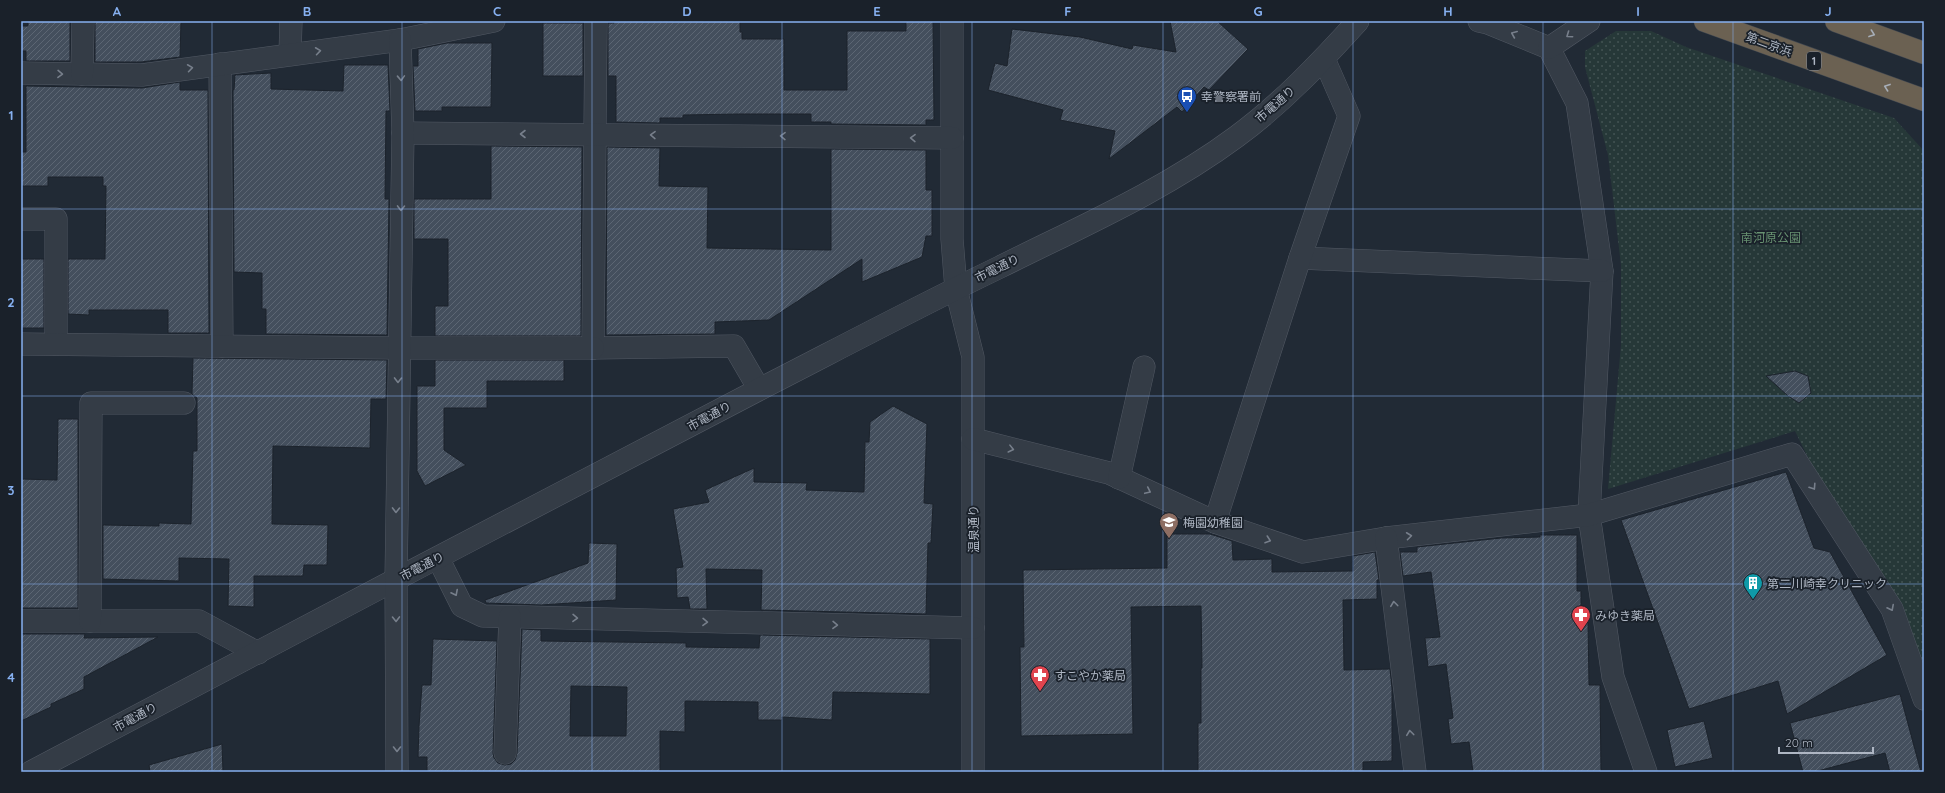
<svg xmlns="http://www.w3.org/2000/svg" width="1945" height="793" font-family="Quicksand,'Noto Sans JP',sans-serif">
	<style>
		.park { fill: url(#park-dots) }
		.building { fill: url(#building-hatch); stroke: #1c232c; fill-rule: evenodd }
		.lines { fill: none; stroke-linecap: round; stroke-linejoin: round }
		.minor-casing { stroke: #525964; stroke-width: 23 }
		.highway-casing { stroke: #3f4650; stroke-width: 23 }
		.minor { stroke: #343c46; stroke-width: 22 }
		.highway { stroke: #6b6152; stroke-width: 22 }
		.oneway { stroke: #777f8b }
		.oneway2 { stroke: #a7aeb8 }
		.grid { fill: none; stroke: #86b0f0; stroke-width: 1; stroke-opacity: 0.55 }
		.labels { text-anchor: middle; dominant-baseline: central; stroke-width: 3.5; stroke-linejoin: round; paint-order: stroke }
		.shield { fill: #1a212a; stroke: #828995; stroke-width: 1 }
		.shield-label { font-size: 11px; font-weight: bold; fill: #aeb6c3 }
		.street-label { font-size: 12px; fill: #aeb6c3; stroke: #1a212a }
		.poi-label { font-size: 12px; fill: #aeb6c3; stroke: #1a212a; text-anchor: start }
		.park-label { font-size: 12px; fill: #689171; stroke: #1a212a }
		.neatline { fill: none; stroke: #86b0f0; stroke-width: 1.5 }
		.grid-label { font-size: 13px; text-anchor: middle; font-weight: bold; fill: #86b0f0 }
	</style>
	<defs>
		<pattern id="park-dots" width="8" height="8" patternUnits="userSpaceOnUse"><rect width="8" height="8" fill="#263838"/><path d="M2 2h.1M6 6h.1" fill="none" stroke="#435353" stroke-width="1.8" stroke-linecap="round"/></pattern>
		<pattern id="building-hatch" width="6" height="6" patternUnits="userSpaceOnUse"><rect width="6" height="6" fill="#444f5d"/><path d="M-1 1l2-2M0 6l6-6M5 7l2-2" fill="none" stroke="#5c6673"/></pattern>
	</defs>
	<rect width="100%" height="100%" fill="#212a35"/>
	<!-- park -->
	<path class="park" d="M1616,31H1651L1686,47L1894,118L1924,151V673L1819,480L1795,431L1608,489L1621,345V265L1608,155L1585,67V51Z"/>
	<!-- building -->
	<g class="building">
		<path d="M28,21H70V61H26V51H21V26H28Z"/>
		<path d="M95,21H181L180,57L141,62H95Z"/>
		<path d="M614,21H740V32H742V39H784V90H847V31H906V21H933L934,120H926V125L831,124V122H811V114H739L683,115V118H660V123L616,122V76H608V23H614Z"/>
		<path d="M1170,21H1217L1248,49L1209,90L1204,87L1182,112L1177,107L1109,159L1115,131L1060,120L1063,110L988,90L995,63L1007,66L1012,29L1080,37L1132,49L1133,45L1176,52Z"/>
		<rect x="543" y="23" width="40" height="53"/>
		<path d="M447,43H492L491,107H442V111H415L413,66H418V49Z"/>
		<path d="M344,65H388L390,111H386L385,199H389L387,335L266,334V309H262V273L234,272L233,90H234L235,75L271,73V89L343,91Z"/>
		<path d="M180,82V90H208L209,333H168V310H89V315L68,314V259H105L106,186H103V177H48V186H21V152H26V86L142,88Z"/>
		<path d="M491,146L582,147L581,336H435V306H448V239H414V199H491Z"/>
		<path d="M607,147L660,148L659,186L708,187L707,248L831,250V149L926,150V190H932V236H926L922,257L862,282V259L769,320L715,322V334L606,335Z"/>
		<rect x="21" y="259" width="23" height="69"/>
		<path d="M193,358L387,360L386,399H371L370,448L273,446L272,524L328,525L327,565H304L303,576H254V607L228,606L229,559L179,558V581L103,579V525L159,526V523L191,524L193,451H197V398L192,394Z"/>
		<path d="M435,360H564V381H487V408H444V450L466,465L425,486L417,471V386H435Z"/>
		<path d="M1795,371L1808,376L1811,393L1799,403L1788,396L1766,376Z"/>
		<path d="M893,406L927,424L924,503L933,504L931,543H928L926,614L761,610L762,570L706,569L707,609H690L688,597L677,598L676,568L683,567L673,509L709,502L705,490L754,468V482L807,483L806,490L864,492L865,442H869L870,422Z"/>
		<path d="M58,419H78V608H21V479L57,480Z"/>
		<path d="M1786,472L1814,548L1830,552L1887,655L1787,714L1778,681L1689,709L1621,520Z"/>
		<path d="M1167,534H1210L1232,541L1233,560L1272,559V572L1353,571V556L1375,552L1379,580H1377V599L1343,600L1344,670L1390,669L1392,688V761L1363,762V772H1198V723H1201V668H1202L1201,606L1131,607L1133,734L1021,736L1020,647H1024L1023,570L1167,568Z"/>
		<path d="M1540,535H1577V591H1581V622H1588L1589,685H1600L1601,772H1473L1469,742L1451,744L1448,719L1453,718L1446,664L1428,667L1425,638L1440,637L1431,572L1403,576L1400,552H1417V547L1501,538L1540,537Z"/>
		<path d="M589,543L617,544L616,600L541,605L486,603L485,600L588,563Z"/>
		<path d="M522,629L541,630V641L686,643V647L759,648L760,635L930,639V694L833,692L832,720L782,717V720H758V702L685,701V732L660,731V772H427V757H418L419,726L422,685H431L433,639L497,641L493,753L494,758L498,763L505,765L511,764L515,760L517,753ZM571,686L627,687L626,736H570Z"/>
		<path d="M21,634H85L84,638L158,637L84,677V689L51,704V707L21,721Z"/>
		<path d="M1900,694L1921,772H1890L1885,753L1814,772H1803L1790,723Z"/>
		<path d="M1704,721L1713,758L1675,767L1667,730Z"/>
		<path d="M222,744L223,772H150L149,765Z"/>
	</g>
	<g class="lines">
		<!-- minor casing -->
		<g class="minor-casing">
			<g id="minor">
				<path d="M596,21L593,348L734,346L759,389"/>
				<path d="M952,21V239L956,289L973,357V772"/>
				<path d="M1479,21L1488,23L1549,48L1577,103L1602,271L1589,515L1613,677L1646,772"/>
				<path d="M1549,48L1589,21"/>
				<path d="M290,54L291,21"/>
				<path d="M220,64L222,346"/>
				<path d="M21,73L142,75L400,40L494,21"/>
				<path d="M82,74L83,21"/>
				<path d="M403,133L952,138"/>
				<path d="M21,219H56V344"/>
				<path d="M1300,258L1602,271"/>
				<path d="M21,344L399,348H593"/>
				<path d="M973,439L1109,473L1215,522L1303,552L1386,538L1589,515L1792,454L1892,609L1924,699"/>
				<path d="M1119,478L1144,367"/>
				<path d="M1215,522L1300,258L1349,116L1324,59"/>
				<path d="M1386,538L1415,772"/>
				<path d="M438,558L462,606L483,616L973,628"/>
				<path d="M21,621H199L258,653"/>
				<path d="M90,621L91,403H184"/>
				<path d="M505,753L510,617"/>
				<path d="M31,772C274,644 516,515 760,389C840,348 919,306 1000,267C1080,227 1163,191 1236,137C1281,104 1320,63 1358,21"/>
				<path d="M397,772L396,580L403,133L400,40"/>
			</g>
		</g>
		<!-- highway casing -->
		<g class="highway-casing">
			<g id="highway">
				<path d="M1705,21L1924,100"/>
				<path d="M1836,21L1924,53"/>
			</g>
		</g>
		<!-- minor -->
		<use href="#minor" class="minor"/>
		<!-- highway -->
		<use href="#highway" class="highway"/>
	</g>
	<!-- one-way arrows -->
	<defs><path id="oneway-chevron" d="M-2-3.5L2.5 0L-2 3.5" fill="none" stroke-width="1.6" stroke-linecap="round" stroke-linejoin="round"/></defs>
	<g class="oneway">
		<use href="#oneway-chevron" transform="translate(1514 34) rotate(-157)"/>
		<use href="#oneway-chevron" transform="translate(1569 35) rotate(145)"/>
		<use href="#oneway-chevron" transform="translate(318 51) rotate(-8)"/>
		<use href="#oneway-chevron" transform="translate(190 68) rotate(-8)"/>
		<use href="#oneway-chevron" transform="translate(60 74) rotate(1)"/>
		<use href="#oneway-chevron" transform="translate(401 78) rotate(88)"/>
		<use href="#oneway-chevron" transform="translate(523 134) rotate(-180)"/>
		<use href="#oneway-chevron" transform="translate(653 135) rotate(-179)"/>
		<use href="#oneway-chevron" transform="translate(783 136) rotate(-179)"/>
		<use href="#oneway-chevron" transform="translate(913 138) rotate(-179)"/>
		<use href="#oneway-chevron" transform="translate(401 208) rotate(91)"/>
		<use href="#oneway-chevron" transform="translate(398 380) rotate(91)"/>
		<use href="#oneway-chevron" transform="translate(1011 449) rotate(14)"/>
		<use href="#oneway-chevron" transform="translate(1813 487) rotate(57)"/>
		<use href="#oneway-chevron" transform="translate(1148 491) rotate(25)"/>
		<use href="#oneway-chevron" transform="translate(396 510) rotate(91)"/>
		<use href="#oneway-chevron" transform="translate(1409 536) rotate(-7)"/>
		<use href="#oneway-chevron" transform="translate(1268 540) rotate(19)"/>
		<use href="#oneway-chevron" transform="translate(455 593) rotate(63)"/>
		<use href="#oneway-chevron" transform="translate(1394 604) rotate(-97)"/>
		<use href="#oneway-chevron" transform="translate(1891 608) rotate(63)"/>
		<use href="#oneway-chevron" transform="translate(575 618) rotate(1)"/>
		<use href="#oneway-chevron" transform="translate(396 619) rotate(89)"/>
		<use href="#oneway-chevron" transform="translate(705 622) rotate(1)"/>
		<use href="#oneway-chevron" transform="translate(835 625) rotate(1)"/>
		<use href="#oneway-chevron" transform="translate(1410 733) rotate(-97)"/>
		<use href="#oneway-chevron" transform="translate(397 749) rotate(90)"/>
	</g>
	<g class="oneway2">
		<use href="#oneway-chevron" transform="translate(1872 34) rotate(20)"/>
		<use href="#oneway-chevron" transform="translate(1887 87) rotate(-160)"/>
	</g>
	<!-- grid -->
	<path class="grid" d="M212,21V772M402,21V772M592,21V772M782,21V772M972,21V772M1163,21V772M1353,21V772M1543,21V772M1733,21V772M21,209H1924M21,396H1924M21,584H1924"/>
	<!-- icons -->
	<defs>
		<g id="bus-pin" transform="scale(1)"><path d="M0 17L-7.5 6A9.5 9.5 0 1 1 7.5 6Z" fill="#1a4fb4" stroke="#1a212a"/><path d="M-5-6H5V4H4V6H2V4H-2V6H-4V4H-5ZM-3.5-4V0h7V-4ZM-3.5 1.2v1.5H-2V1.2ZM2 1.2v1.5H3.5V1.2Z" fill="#fff"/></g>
		<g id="school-pin" transform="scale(1)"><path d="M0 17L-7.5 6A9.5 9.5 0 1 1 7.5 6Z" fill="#8d6e63" stroke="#1a212a"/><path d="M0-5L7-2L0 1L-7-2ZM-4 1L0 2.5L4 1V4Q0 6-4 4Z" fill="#fff"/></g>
		<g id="building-pin" transform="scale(1)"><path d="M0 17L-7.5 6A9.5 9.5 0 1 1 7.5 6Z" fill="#0f9aa8" stroke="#1a212a"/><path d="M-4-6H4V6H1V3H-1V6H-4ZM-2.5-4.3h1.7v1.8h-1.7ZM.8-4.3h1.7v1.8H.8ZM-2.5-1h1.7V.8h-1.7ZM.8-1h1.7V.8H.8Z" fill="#fff"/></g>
		<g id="pharmacy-pin" transform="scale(1)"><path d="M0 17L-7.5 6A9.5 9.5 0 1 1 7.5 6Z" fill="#e0444e" stroke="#1a212a"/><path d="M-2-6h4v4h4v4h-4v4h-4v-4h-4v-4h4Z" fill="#fff"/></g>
	</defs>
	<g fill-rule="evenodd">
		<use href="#bus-pin" x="1187" y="96"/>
		<use href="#school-pin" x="1169" y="522"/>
		<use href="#building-pin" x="1753" y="583"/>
		<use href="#pharmacy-pin" x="1581" y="615"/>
		<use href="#pharmacy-pin" x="1040" y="675"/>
	</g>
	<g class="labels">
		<!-- shield labels -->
		<rect class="shield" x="1807" y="52" width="14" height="18" rx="3"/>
		<g class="shield-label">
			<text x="1814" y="61">1</text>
		</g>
		<!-- street labels -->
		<g class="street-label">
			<text transform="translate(1769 44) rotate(20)">第二京浜</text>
			<text transform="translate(1275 104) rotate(-41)">市電通り</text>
			<text transform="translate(997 268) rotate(-26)">市電通り</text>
			<text transform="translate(709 416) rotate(-28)">市電通り</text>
			<text transform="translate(973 529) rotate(-90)">温泉通り</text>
			<text transform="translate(422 566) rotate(-27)">市電通り</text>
			<text transform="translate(135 717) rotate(-28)">市電通り</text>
		</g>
		<!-- poi labels -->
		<g class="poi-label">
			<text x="1201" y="96">幸警察署前</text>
			<text x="1183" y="522">梅園幼稚園</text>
			<text x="1767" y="583">第二川崎幸クリニック</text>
			<text x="1595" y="615">みゆき薬局</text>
			<text x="1054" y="675">すこやか薬局</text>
		</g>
		<!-- park labels -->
		<g class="park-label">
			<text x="1771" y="237">南河原公園</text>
		</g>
	</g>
	<!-- border -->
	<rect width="1945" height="793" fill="none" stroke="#1a212a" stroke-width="44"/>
	<!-- scale -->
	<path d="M1779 747v6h94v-6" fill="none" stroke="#aeb6c3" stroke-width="2"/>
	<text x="1785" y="747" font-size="12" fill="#aeb6c3" stroke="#1a212a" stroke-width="3" paint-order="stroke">20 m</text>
	<rect x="22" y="22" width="1901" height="749" class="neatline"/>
	<g class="grid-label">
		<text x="117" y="16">A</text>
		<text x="307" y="16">B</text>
		<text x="497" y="16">C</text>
		<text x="687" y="16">D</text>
		<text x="877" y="16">E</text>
		<text x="1068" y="16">F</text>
		<text x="1258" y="16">G</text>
		<text x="1448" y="16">H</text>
		<text x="1638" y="16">I</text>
		<text x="1828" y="16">J</text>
		<text x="11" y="120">1</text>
		<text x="11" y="307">2</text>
		<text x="11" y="495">3</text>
		<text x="11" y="682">4</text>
	</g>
</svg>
